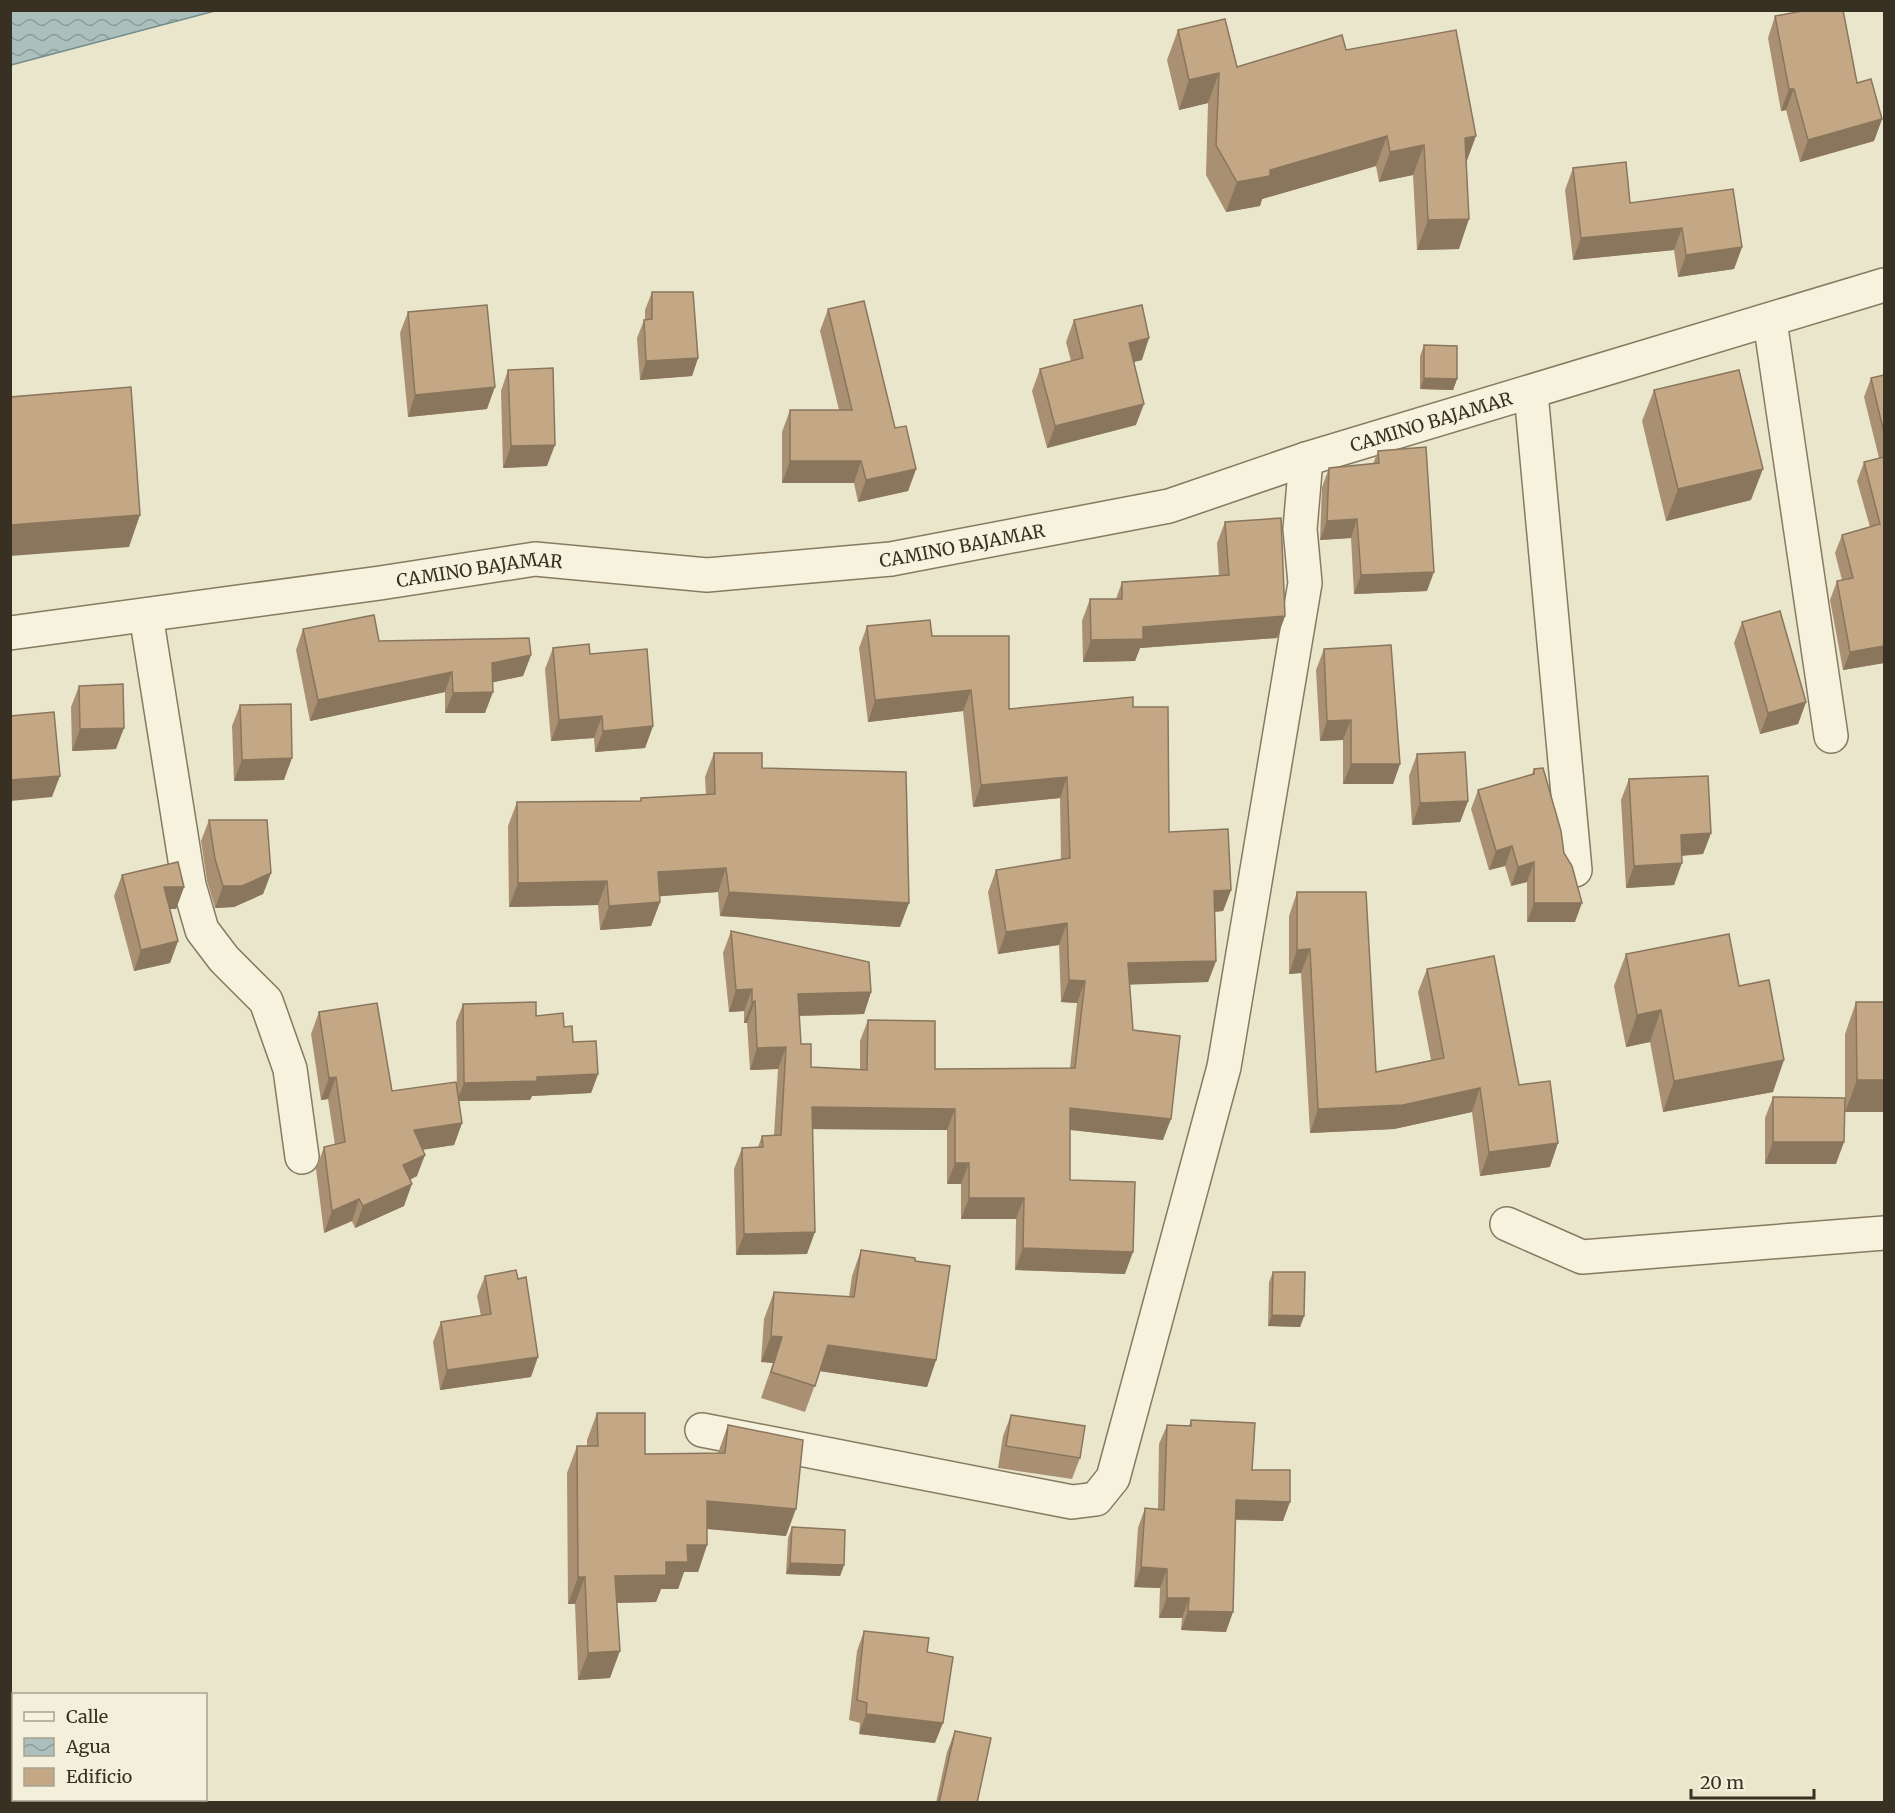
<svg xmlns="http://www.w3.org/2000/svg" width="1895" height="1813" font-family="Merriweather,serif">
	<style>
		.water { fill: url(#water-waves); stroke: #728d8b; stroke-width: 1.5 }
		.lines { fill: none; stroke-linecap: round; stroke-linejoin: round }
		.minor-casing { stroke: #867a61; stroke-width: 36 }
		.minor { stroke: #f6f2dd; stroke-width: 33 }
		.wall { fill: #a99072 }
		.shaded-wall { fill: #89765d }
		.building { fill: #c4a885; stroke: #89765d; stroke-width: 1.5 }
		.labels { text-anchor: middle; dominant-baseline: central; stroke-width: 4.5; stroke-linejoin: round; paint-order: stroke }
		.street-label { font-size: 18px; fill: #383022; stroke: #f3efda }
	</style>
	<defs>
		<pattern id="water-waves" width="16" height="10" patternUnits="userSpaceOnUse" patternTransform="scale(1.5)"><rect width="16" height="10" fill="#abc0bc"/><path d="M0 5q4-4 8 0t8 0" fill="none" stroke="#8c9c98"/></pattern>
	</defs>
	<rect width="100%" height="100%" fill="#eae6cb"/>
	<!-- water -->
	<path class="water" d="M11,10H215V11L11,65Z"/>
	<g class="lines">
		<!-- minor casing -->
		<g class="minor-casing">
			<g id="minor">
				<path d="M1770,321L1831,736"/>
				<path d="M1531,393L1575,870"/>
				<path d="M146,615L189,885L202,930L224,959L266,1001L290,1069L302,1157"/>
				<path id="s1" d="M10,633L380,583L535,559L707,575L891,559L1169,506L1306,459L1884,285"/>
				<path d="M1507,1224L1582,1257L1884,1233"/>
				<path d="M702,1430L1072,1502L1096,1499L1113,1478L1224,1067L1305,583L1300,529L1306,459"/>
			</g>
		</g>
		<!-- minor -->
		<use href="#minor" class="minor"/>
	</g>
	<!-- wall -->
	<g class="wall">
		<path d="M1775,16L1857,83L1882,119L1874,141L1800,162L1786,110L1781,111L1768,38Z"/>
		<path d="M1178,30L1237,67L1346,50L1467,162L1459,249L1417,250L1413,175L1379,182L1376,166L1262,199L1260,206L1226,212L1206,175L1208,103L1179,110L1167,60Z"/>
		<path d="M1573,168L1630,203L1742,247L1734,269L1678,277L1674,250L1573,260L1565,190Z"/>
		<path d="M652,292L698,358L692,376L640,380L637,338L644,320H645V310Z"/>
		<path d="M828,309L895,428L916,469L908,491L858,502L854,483H782V432L790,410H839L820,331Z"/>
		<path d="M408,312L487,409L408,417L400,333Z"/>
		<path d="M1074,320L1142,360L1134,362L1136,425L1047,448L1032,391L1040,369L1071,361L1066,342Z"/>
		<path d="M1424,345L1457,379L1453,390L1420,389V356Z"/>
		<path d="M508,370L547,466L503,468L501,391Z"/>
		<path d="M1884,375V663L1843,670L1830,600L1837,581L1842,580L1835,553L1842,535L1870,527L1857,481L1864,462L1879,458L1864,397L1871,378Z"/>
		<path d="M1654,390L1751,500L1666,521L1642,421Z"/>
		<path d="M1378,451L1427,591L1354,594L1351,538L1320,540L1322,487L1329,468L1373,464Z"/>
		<path d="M1225,522L1285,616L1277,638L1140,648L1135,661L1083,662L1082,621L1090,599H1116L1122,582L1219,576L1217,543Z"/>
		<path d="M1742,622L1806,702L1798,724L1760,734L1734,643Z"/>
		<path d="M867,626L932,636L1009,709L1133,707L1169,832L1231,890L1223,911L1215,912L1216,961L1208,982L1129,984L1133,1030L1163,1140L1070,1130V1180L1125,1274L1015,1270L1016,1219H961V1184H947V1130L813,1129L807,1254L736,1255L734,1169L742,1148L758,1147L762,1136L774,1135L778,1069L750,1070L747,1023H744V1011L729,1012L723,953L731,931L871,992L864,1014L799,1016L801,1044L811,1067L860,1069V1041L868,1020L935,1069L1070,1068L1077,1003L1061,1002L1059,945L998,954L988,892L996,870L1061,860L1060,798L973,807L963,711L868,722L859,648Z"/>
		<path d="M303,629L379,641L531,655L523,676L493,682L485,713H445V692L310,721L296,650Z"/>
		<path d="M553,648L590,654L653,726L645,748L595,752L594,738L551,741L545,669Z"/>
		<path d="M1324,649L1400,764L1393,784H1343V740L1320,741L1316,670Z"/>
		<path d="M79,686L116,749L72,751L71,707Z"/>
		<path d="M240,705L284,780L234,781L232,726Z"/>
		<path d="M714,753L762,768L900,927L720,916L718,892L660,896V902L651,926L600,930L598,905L509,907L508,826L517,802L640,801L641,798L706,795L705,777Z"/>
		<path d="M1417,754L1468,801L1460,822L1412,825L1409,776Z"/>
		<path d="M1534,769L1564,853L1575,922H1527V882L1511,886L1505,866L1489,870L1471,809L1478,790L1532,774Z"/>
		<path d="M1629,779L1711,833L1703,854L1682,856L1674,885L1626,888L1621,800Z"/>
		<path d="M209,820L271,873L263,894L234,907L215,908L207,881L201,841Z"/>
		<path d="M122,875L184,887L176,909H170L178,941L170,963L134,971L114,896Z"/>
		<path d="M1297,892L1376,1072L1431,1060L1418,992L1427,969L1519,1085L1550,1167L1480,1176L1472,1112L1394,1129L1310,1133L1301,973L1289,974V916Z"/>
		<path d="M1626,954L1739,986L1773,1092L1663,1112L1650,1042L1626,1047L1614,986Z"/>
		<path d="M1856,1002L1884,1112H1845V1034Z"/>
		<path d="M463,1004L536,1016L564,1027L573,1042L598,1074L591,1093L532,1096L530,1100L459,1101L462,1123L454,1145L422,1150L417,1176L410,1180L404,1206L355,1228L352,1221L324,1233L316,1169L324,1147L335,1145L328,1099L321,1100L311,1034L319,1012L392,1091L457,1089L456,1022Z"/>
		<path d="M1773,1097L1836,1164H1765V1118Z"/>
		<path d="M861,1250L915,1261L936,1360L927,1387L820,1371L805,1412L761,1398L773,1363L761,1362L764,1319L774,1292L849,1297L852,1276Z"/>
		<path d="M1273,1272L1304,1316L1300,1327L1268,1326L1269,1282Z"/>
		<path d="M485,1276L531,1377L440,1390L433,1342L441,1322L481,1316L477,1296Z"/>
		<path d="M597,1413L645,1454L718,1453L728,1425L786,1536L707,1529V1545L698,1572H684L678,1589H661L656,1602L617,1603L610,1678L578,1680L575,1604H568L567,1473L577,1446H587V1440Z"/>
		<path d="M1011,1415L1080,1458L1072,1479L998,1468L1003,1436Z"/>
		<path d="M1191,1420L1252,1470L1283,1521L1236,1520L1226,1632L1181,1630L1182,1618H1159L1160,1588L1134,1587L1138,1528L1145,1508L1158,1509L1159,1444L1167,1425L1189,1426Z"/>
		<path d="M792,1527L844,1565L840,1576L786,1574L788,1538Z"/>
		<path d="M864,1631L927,1652L935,1743L859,1734L860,1723L849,1720L857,1651Z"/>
		<path d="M955,1731L977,1803H936L947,1752Z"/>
	</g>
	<!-- shaded-wall -->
	<g class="shaded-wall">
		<path d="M1219,73L1208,103L1179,110L1189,80Z"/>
		<path d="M1789,89H1794L1786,110L1781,111Z"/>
		<path d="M1882,119L1874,141L1800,162L1808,140Z"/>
		<path d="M1387,136L1376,166L1262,199L1260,206L1226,212L1237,182L1270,170Z"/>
		<path d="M1476,136L1465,166V138Z"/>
		<path d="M1424,145L1413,175L1379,182L1390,152Z"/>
		<path d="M1469,219L1459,249L1417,250L1428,220Z"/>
		<path d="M1682,228L1674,250L1573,260L1581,238Z"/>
		<path d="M1742,247L1734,269L1678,277L1686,255Z"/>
		<path d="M1149,338L1142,360L1121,365L1129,343Z"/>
		<path d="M698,358L692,376L640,380L646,361Z"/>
		<path d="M1424,378L1457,379L1453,390L1420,389Z"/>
		<path d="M495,387L487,409L408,417L415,395Z"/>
		<path d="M1144,404L1136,425L1047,448L1055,426Z"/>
		<path d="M555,445L547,466L503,468L511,446Z"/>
		<path d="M790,461H861L854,483H782Z"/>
		<path d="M916,469L908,491L858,502L866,480Z"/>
		<path d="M1763,469L1751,500L1666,521L1678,489Z"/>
		<path d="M140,515L129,547L10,556V525Z"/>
		<path d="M1357,519L1351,538L1320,540L1327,521Z"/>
		<path d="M1434,572L1427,591L1354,594L1361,575Z"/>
		<path d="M1285,616L1277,638L1140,648L1135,661L1083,662L1091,640L1143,627Z"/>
		<path d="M1884,646V663L1843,670L1850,652Z"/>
		<path d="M531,655L523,676L485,684L492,663Z"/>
		<path d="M452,672L445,692L310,721L318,700Z"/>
		<path d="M971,690L963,711L868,722L875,700Z"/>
		<path d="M493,692L485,713H445L453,693Z"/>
		<path d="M1806,702L1798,724L1760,734L1768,713Z"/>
		<path d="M602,716L594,738L551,741L559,720Z"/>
		<path d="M1351,720L1343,740L1320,741L1327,721Z"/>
		<path d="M653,726L645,748L595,752L603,731Z"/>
		<path d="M124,728L116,749L72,751L80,729Z"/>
		<path d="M292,758L284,780L234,781L242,760Z"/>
		<path d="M1351,764H1400L1393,784H1343Z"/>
		<path d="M60,776L52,797L10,801V780Z"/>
		<path d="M1067,777L1060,798L973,807L981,785Z"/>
		<path d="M1468,801L1460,822L1412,825L1420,803Z"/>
		<path d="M1711,833L1703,854L1673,856L1681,835Z"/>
		<path d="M1512,846L1505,866L1489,870L1496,851Z"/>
		<path d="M1534,862L1527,882L1511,886L1518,867Z"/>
		<path d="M1682,863L1674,885L1626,888L1634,866Z"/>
		<path d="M726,868L718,892L650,897L658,872Z"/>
		<path d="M271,873L263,894L234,907L215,908L223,886Z"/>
		<path d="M607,881L598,905L509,907L518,883Z"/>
		<path d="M164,887H184L176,909H157Z"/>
		<path d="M1231,890L1223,911L1207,912L1214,891Z"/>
		<path d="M729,892L909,903L900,927L720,916Z"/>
		<path d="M660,902L651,926L600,930L609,906Z"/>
		<path d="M1534,903H1582L1575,922H1527Z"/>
		<path d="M1067,923L1059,945L998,954L1006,932Z"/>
		<path d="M178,941L170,963L134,971L141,950Z"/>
		<path d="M1310,949L1301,973L1289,974L1297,950Z"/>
		<path d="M1216,961L1208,982L1120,985L1128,963Z"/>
		<path d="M1069,980L1085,981L1077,1003L1061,1002Z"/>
		<path d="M752,989L744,1011L729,1012L736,990Z"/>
		<path d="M871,992L864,1014L790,1016L798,994Z"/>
		<path d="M755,1001L747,1023H744L752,1002Z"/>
		<path d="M1661,1010L1650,1042L1626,1047L1637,1015Z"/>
		<path d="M786,1047L778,1069L750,1070L757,1048Z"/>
		<path d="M1784,1060L1773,1092L1663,1112L1674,1081Z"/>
		<path d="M598,1074L591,1093L532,1096L530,1100L457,1101L464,1083L537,1077Z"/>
		<path d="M336,1077L328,1099L321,1100L329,1078Z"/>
		<path d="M1857,1080H1884V1112H1845Z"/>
		<path d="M1480,1088L1472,1112L1394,1129L1310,1133L1318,1109Z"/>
		<path d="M812,1107L955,1109L947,1130L804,1129Z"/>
		<path d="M1070,1108L1171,1119L1163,1140L1063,1129Z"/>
		<path d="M462,1123L454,1145L406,1152L414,1130Z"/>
		<path d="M1773,1142H1844L1836,1164H1765Z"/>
		<path d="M1558,1143L1550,1167L1480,1176L1489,1152Z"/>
		<path d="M425,1155L417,1176L395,1186L403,1165Z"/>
		<path d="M955,1163H969L961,1184H947Z"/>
		<path d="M412,1184L404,1206L355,1228L363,1206Z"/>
		<path d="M969,1198H1024L1016,1219H961Z"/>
		<path d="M359,1199L352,1221L324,1233L332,1211Z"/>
		<path d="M815,1232L807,1254L736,1255L744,1234Z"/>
		<path d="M1023,1248L1133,1252L1125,1274L1015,1270Z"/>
		<path d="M1272,1315L1304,1316L1300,1327L1268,1326Z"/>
		<path d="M771,1336L782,1337L773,1363L761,1362Z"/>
		<path d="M828,1345L936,1360L927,1387L819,1371Z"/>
		<path d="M538,1357L531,1377L440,1390L447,1370Z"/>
		<path d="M1236,1500L1290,1502L1283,1521L1229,1519Z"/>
		<path d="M707,1501L796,1509L786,1536L697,1528Z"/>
		<path d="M687,1545H707L698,1572H684L678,1589H661L656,1602L605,1603L615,1576Z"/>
		<path d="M790,1563L844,1565L840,1576L786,1574Z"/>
		<path d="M1141,1567L1167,1569L1160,1588L1134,1587Z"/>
		<path d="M578,1577H585L575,1604H568Z"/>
		<path d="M1167,1598H1189L1182,1618H1159Z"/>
		<path d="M1188,1611L1233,1612L1226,1632L1181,1630Z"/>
		<path d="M620,1651L610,1678L578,1680L588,1653Z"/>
		<path d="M866,1714L943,1723L935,1743L859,1734Z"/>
	</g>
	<!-- building -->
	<g class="building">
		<path d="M1808,10H1843L1857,83L1871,79L1882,119L1808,140L1794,89H1789L1775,16Z"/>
		<path d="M1225,19L1237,67L1342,35L1346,50L1456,30L1476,136L1465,138L1469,219L1428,220L1424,145L1390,152L1387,136L1270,170V176L1237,182L1216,145L1219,73L1189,80L1178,30Z"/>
		<path d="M1626,162L1630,203L1733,189L1742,247L1686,255L1682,228L1581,238L1573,168Z"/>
		<path d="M652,292H693L698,358L646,361L644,320L652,319Z"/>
		<path d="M864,301L895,428L906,426L916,469L866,480L861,461H790V410H852L828,309Z"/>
		<path d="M487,305L495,387L415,395L408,312Z"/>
		<path d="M1142,305L1149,338L1129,343L1144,404L1055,426L1040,369L1083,358L1074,320Z"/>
		<path d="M1424,345L1457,346V379L1424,378Z"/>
		<path d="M553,368L555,445L511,446L508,370Z"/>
		<path d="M1739,370L1763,469L1678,489L1654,390Z"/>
		<path d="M1884,375V433L1871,378Z"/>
		<path d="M131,387L140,515L10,525V397Z"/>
		<path d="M1426,447L1434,572L1361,575L1357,519L1327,521L1329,468L1379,463L1378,451Z"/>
		<path d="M1884,457V646L1850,652L1837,581L1853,578L1842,535L1880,524L1864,462Z"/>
		<path d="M1281,518L1285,616L1143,627V639L1091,640L1090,599H1122V582L1229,575L1225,522Z"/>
		<path d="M1780,611L1806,702L1768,713L1742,622Z"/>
		<path d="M374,615L379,641L529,638L531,655L492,663L493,692L453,693L452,672L318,700L303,629Z"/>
		<path d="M930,620L932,636H1009V709L1133,697V707H1168L1169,832L1228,829L1231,890L1214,891L1216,961L1128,963L1133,1030L1180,1036L1171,1119L1070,1108V1180L1135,1182L1133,1252L1023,1248L1024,1198H969V1163H955V1109L812,1107L815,1232L744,1234L742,1148L763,1147L762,1136L781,1135L786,1047L757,1048L755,1001L752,1002V989L736,990L731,931L869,962L871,992L798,994L801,1044H811V1067L867,1070L868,1020L935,1021V1069L1075,1068L1085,981L1069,980L1067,923L1006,932L996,870L1070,858L1067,777L981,785L971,690L875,700L867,626Z"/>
		<path d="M589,644L590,654L647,649L653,726L603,731L602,716L559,720L553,648Z"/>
		<path d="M1391,645L1400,764H1351V720L1327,721L1324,649Z"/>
		<path d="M123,684L124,728L80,729L79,686Z"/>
		<path d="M291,704L292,758L242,760L240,705Z"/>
		<path d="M54,712L60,776L10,780V716Z"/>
		<path d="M1465,752L1468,801L1420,803L1417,754Z"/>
		<path d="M714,753H762V768L906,772L909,903L729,892L726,868L658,872L660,902L609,906L607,881L518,883L517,802L641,801V798L715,794Z"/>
		<path d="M1543,768L1561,831L1564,853L1572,866L1582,903H1534V862L1518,867L1512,846L1496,851L1478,790L1534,774V769Z"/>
		<path d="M1708,776L1711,833L1681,835L1682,863L1634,866L1629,779Z"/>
		<path d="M209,820H267L271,873L242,886H223L215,859Z"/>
		<path d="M178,862L184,887H164L178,941L141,950L122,875Z"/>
		<path d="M1297,892H1366L1376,1072L1444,1058L1427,969L1494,956L1519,1085L1550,1081L1558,1143L1489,1152L1480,1088L1403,1105L1318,1109L1310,949L1297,950Z"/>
		<path d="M1729,934L1739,986L1769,980L1784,1060L1674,1081L1661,1010L1637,1015L1626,954Z"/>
		<path d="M536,1002V1016L563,1013L564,1027L572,1026L573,1042L596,1041L598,1074L537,1077V1081L464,1083L463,1004Z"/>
		<path d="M1856,1002H1884V1080H1857Z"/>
		<path d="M377,1003L392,1091L456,1082L462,1123L414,1130L425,1155L403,1165L412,1184L363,1206L359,1199L332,1211L324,1147L345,1142L336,1077L329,1078L319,1012Z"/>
		<path d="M1773,1097L1845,1098L1844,1142H1773Z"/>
		<path d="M861,1250L915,1258V1261L950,1266L936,1360L828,1345L815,1386L771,1372L782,1337L771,1336L774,1292L854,1297Z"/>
		<path d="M516,1270L518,1279L526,1277L538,1357L447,1370L441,1322L491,1314L485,1276Z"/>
		<path d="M1273,1272H1305L1304,1316L1272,1315Z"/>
		<path d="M597,1413H645V1454L725,1453L728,1425L803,1440L796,1509L707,1501V1545H687L688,1562H666V1575L615,1576L620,1651L588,1653L585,1577H578L577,1446H598Z"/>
		<path d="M1011,1415L1085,1426L1080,1458L1006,1446Z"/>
		<path d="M1191,1420L1255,1423L1252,1470H1290V1502L1236,1500L1233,1612L1188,1611L1189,1598H1167V1569L1141,1567L1145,1508L1164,1510L1167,1425L1191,1426Z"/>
		<path d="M792,1527L845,1530L844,1565L790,1563Z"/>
		<path d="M864,1631L929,1638L927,1652L953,1657L943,1723L866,1714L867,1703L857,1700Z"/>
		<path d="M955,1731L991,1738L977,1803H939Z"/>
	</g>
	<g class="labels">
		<!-- street labels -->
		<g class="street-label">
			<text stroke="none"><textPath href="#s1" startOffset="1446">CAMINO BAJAMAR</textPath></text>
			<text stroke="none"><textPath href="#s1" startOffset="960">CAMINO BAJAMAR</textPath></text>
			<text stroke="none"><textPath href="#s1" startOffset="474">CAMINO BAJAMAR</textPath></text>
		</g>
	</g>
	<!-- border -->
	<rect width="1895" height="1813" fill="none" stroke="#383022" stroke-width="24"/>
	<!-- legend -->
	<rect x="12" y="1693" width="195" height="108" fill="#f3efda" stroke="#a8a390" stroke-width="1.5"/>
	<rect x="24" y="1712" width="30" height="9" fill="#f6f2dd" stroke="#a8a390" stroke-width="1.5"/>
	<text x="66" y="1723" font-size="18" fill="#383022">Calle</text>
	<rect x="24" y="1738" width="30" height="18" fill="url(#water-waves)" stroke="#a8a390" stroke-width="1.5"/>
	<text x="66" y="1753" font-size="18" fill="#383022">Agua</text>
	<rect x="24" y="1768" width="30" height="18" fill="#c4a885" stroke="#a8a390" stroke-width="1.5"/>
	<text x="66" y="1783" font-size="18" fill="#383022">Edificio</text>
	<!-- scale -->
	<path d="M1691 1789v9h123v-9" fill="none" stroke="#383022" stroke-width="3"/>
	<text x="1700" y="1789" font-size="18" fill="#383022" stroke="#f3efda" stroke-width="4.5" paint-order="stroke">20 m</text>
</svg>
